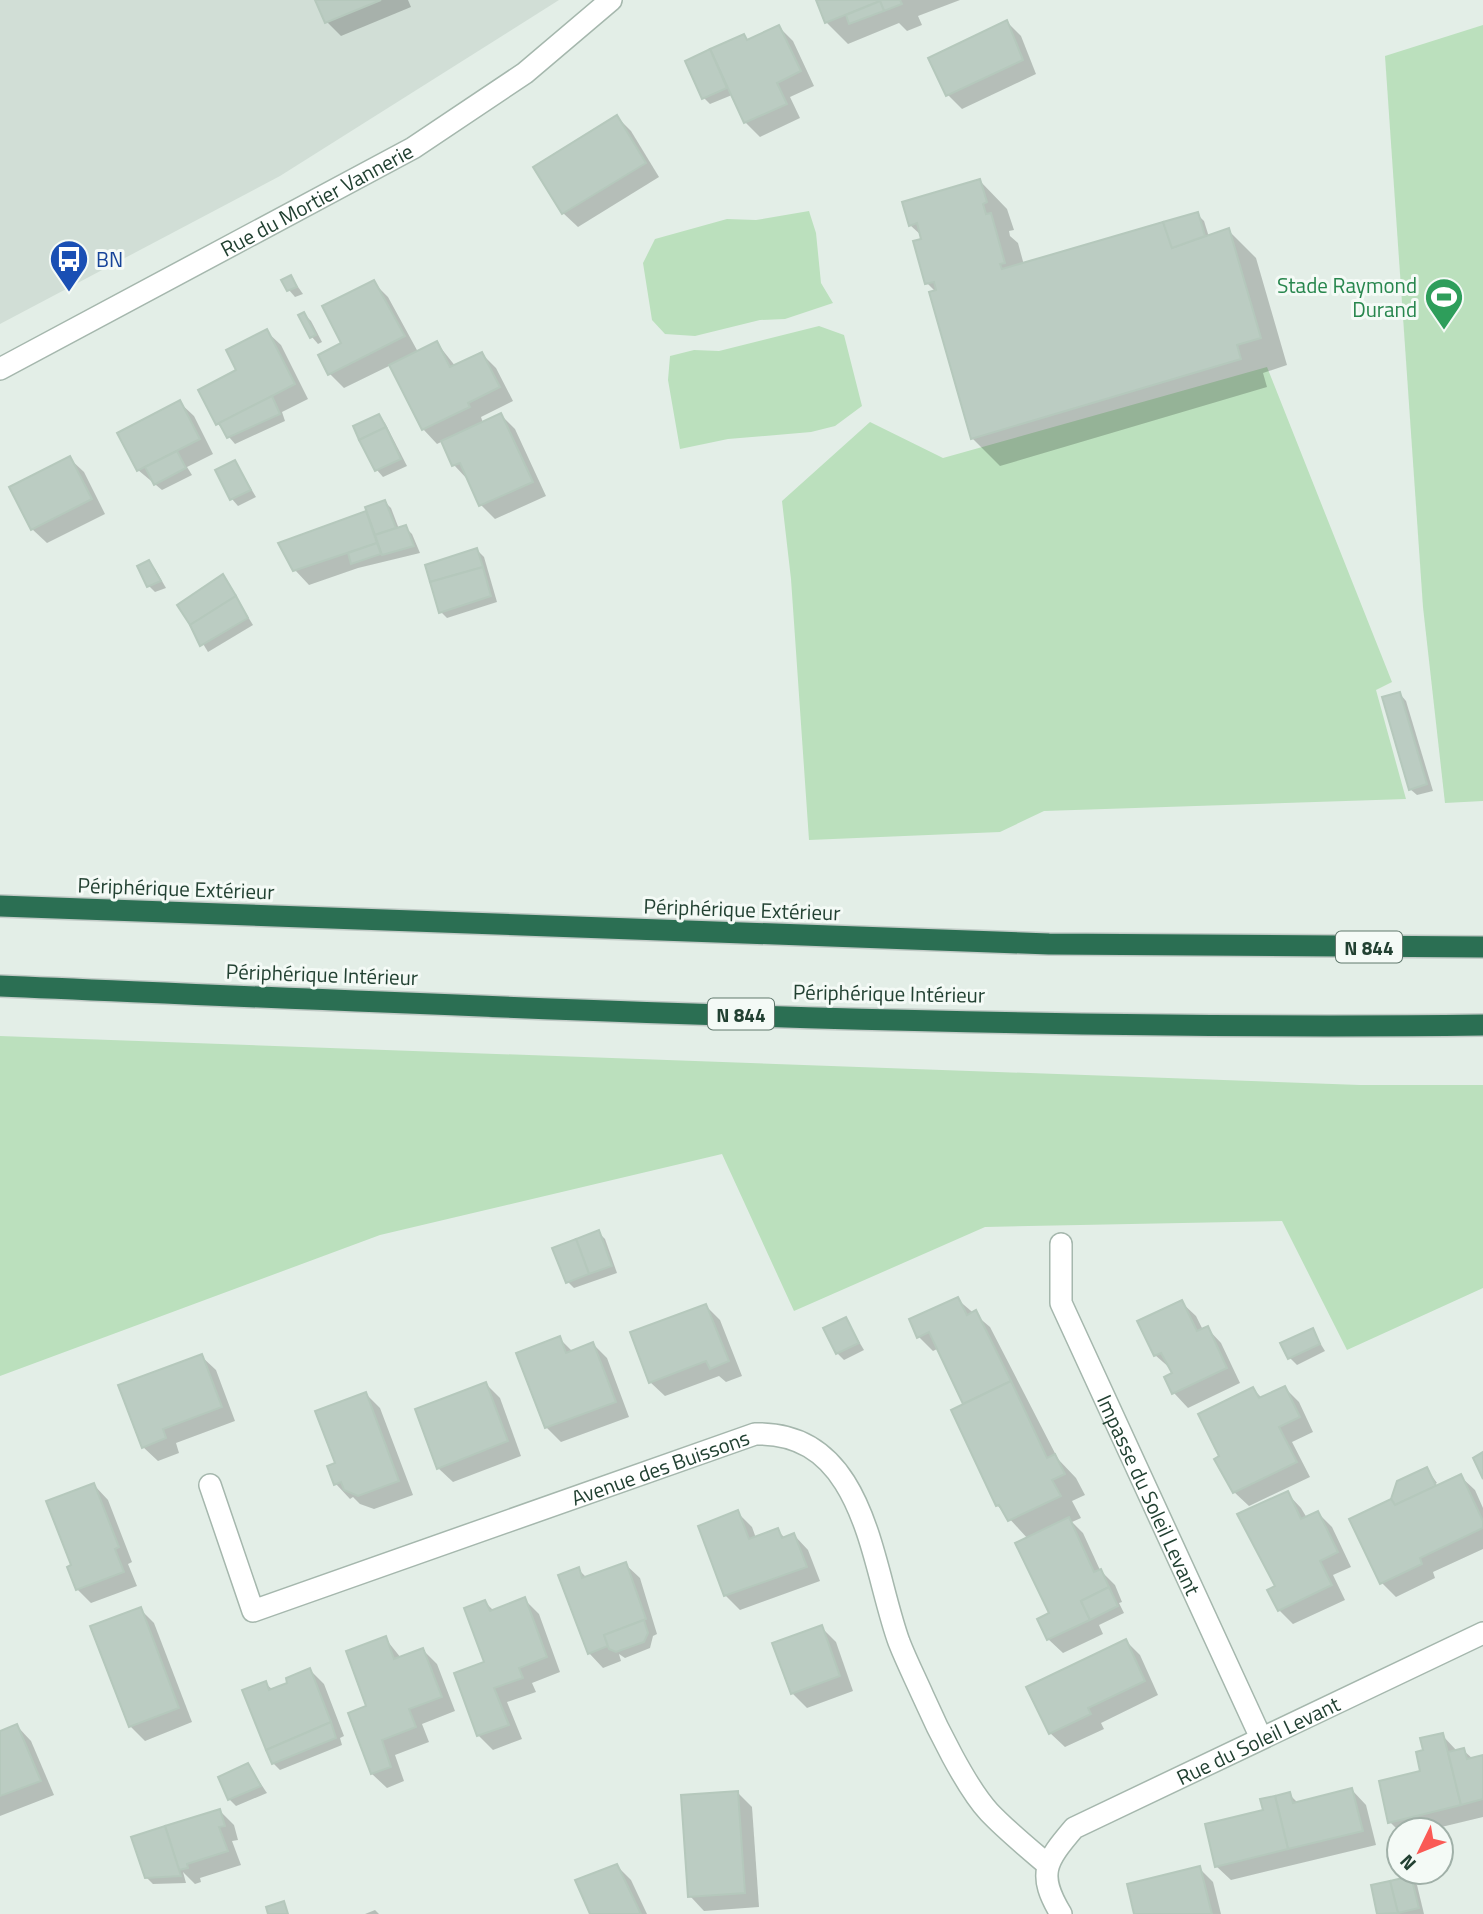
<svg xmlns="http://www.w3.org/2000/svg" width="1483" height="1914" font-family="'Titillium Web',sans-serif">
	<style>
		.built { fill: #d1ded6 }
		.green { fill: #bbe0bd }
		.shadow { fill: #0003 }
		.building { fill: #bbccc2; stroke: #b5c8bc; stroke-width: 2 }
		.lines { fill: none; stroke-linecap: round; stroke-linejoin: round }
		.minor-casing { stroke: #a5b7ad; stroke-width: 24 }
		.highway-casing { stroke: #c1cac6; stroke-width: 24 }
		.minor { stroke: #fff; stroke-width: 21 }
		.highway { stroke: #2b6f53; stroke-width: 21 }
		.labels { text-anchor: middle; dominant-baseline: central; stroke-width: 6; stroke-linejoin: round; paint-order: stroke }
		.shield { fill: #f4faf6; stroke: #61786d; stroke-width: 2 }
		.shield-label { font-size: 19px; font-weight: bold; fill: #224132 }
		.street-label { font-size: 21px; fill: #224132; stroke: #f4faf6 }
		.transit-label { font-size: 21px; fill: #164399; stroke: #f4faf6; text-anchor: start }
		.leisure-label { font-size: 21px; fill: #27864d; stroke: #f4faf6; text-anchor: end }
	</style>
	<rect width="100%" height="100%" fill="#e3eee7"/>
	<!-- built -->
	<path class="built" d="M0,0H559L280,176L0,324Z"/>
	<!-- green -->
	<g class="green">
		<path d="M1483,25V801L1445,803L1423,607L1385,56Z"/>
		<path d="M809,211L816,233L821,283L833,303L785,319L760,320L695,336L665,334L652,320L643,263L655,239L727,219L756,220Z"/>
		<path d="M819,326L844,335L862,406L835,426L811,432L728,439L680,449L668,380L670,356L694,350L719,351Z"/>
		<path d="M1267,367L1392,682L1376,690L1406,799L1044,811L1000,832L809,840L791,579L782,501L870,422L943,458Z"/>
		<path d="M0,1036L1360,1085H1483V1288L1347,1350L1282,1221L985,1227L794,1311L722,1154L380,1235L0,1376Z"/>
	</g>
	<!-- shadow -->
	<g class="shadow">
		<path d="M317,0H408L411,7L341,36L327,22Z"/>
		<path d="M818,0H960L918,16L922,25L907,31L899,23L848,44L826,22Z"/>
		<path d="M1007,22L1021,36L1036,74L962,109L948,95Z"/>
		<path d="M779,27L793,41L814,86L790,97L800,118L760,137L745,122L732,95L710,104L704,98L687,62L744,36L749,41Z"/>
		<path d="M617,117L631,131L659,177L578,227L563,213Z"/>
		<path d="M980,181L1007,209L1014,230L1009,231L1010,236L1018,243L1024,265L1197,214L1204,221L1209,237L1228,230L1256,258L1287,365L1263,373L1267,387L1000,466L972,438L936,292L927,283L923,237L910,225Z"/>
		<path d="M291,277L303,294L295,297L289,290Z"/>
		<path d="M373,282L388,297L418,352L437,343L456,367L482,354L496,368L513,401L481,417L483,423L501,415L515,429L546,496L495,519L481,505L468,480L454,465L443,441L437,444L423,429L391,365L344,388L330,374L321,356L344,344Z"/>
		<path d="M304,314L311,321L322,342L318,344L312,337Z"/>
		<path d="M266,331L281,345L308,399L282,412L285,421L235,444L218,424L239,371Z"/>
		<path d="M179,402L194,416L213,454L187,467L192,475L162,490L138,470Z"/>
		<path d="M379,416L385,423L407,466L383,477L377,470Z"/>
		<path d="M69,458L84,472L105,514L47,543L32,529Z"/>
		<path d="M235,462L256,497L238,506L232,499Z"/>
		<path d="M385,502L391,508L399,529L405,527L412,534L420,553L358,568L309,585L295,570L365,513L371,518Z"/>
		<path d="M477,550L484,557L497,602L447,618L441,612Z"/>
		<path d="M148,562L155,569L166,588L155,592L149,586Z"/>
		<path d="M223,576L253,625L208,652L180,606Z"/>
		<path d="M1400,694L1406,701L1433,791L1417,795L1410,789Z"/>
		<path d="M598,1232L605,1239L617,1273L574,1288L568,1282Z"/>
		<path d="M957,1299L990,1327L1058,1459L1076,1478L1085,1495L1072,1501L1081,1518L1072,1522L1083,1533L1100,1570L1115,1585L1122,1602L1119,1603L1124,1613L1099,1625L1103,1634L1063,1653L1048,1639L1051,1614L1028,1539L997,1505L966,1405L939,1348L933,1351L919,1337Z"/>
		<path d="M1181,1302L1196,1316L1203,1330L1207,1328L1221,1343L1240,1383L1188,1408L1174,1393L1167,1377L1174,1374L1171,1369L1155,1355Z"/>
		<path d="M706,1306L720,1320L742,1376L726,1382L719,1376L665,1396L650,1382Z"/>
		<path d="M846,1320L864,1350L844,1360L837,1353Z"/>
		<path d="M1312,1330L1325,1351L1297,1365L1290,1358Z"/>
		<path d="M559,1338L573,1352L593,1344L607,1358L629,1417L561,1442L546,1427Z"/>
		<path d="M201,1356L216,1370L235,1421L176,1443L179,1453L158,1461L143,1447Z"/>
		<path d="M486,1384L500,1398L521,1456L453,1482L438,1468Z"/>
		<path d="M1285,1388L1299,1402L1313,1432L1292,1442L1310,1477L1249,1506L1234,1492L1221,1457L1253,1389L1262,1398Z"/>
		<path d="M366,1394L380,1408L413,1495L374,1509L360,1504L353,1497L350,1499L336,1484L337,1464Z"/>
		<path d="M1427,1469L1437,1483L1399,1502L1460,1476L1475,1490L1483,1508V1549L1433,1572L1435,1578L1396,1597L1382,1583L1391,1501Z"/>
		<path d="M94,1485L108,1500L132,1562L128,1564L137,1586L91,1603L77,1589L73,1566Z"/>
		<path d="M1287,1493L1301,1508L1307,1518L1318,1513L1332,1527L1351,1567L1333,1575L1345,1600L1293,1624L1279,1610L1278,1587Z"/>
		<path d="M737,1512L752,1527L756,1538L777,1530L785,1538L794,1535L808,1550L820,1581L740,1610L725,1595Z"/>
		<path d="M625,1564L640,1578L657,1634L653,1636L650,1648L625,1658L619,1654L621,1661L603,1668L589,1653L578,1569L587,1578Z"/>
		<path d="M524,1599L539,1614L560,1672L532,1683L536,1692L507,1702L522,1739L493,1750L478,1735L487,1663L485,1602L494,1611Z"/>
		<path d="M140,1609L154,1623L192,1722L145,1741L130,1726L92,1627Z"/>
		<path d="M821,1627L836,1642L853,1691L807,1708L792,1693Z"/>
		<path d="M385,1638L401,1658L423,1650L437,1664L455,1711L422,1724L429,1742L395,1755L404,1781L387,1788L372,1774L368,1707Z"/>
		<path d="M1126,1641L1140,1655L1158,1695L1101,1723L1104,1729L1065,1747L1050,1733Z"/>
		<path d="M310,1670L324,1684L344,1736L340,1738L342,1745L280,1770L273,1763L265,1683L273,1690Z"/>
		<path d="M17,1726L31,1741L54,1795L0,1816V1733Z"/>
		<path d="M1442,1735L1457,1751L1463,1750L1473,1759L1483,1757V1817L1429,1830L1399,1831L1390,1822L1422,1772L1425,1752Z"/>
		<path d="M248,1765L267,1793L236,1806L229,1799Z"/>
		<path d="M1352,1790L1366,1805L1376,1845L1231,1880L1216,1866L1265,1811L1289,1794L1298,1803Z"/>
		<path d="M738,1793L752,1807L759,1907L704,1911L690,1896Z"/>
		<path d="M220,1811L234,1825L238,1840L232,1841L241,1865L200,1878L201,1882L195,1884L183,1872L186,1883L153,1884L146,1877Z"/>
		<path d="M617,1866L631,1880L647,1914H592Z"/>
		<path d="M1199,1868L1213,1882L1221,1914H1136Z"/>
		<path d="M1410,1878L1417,1885L1424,1914H1379L1373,1887Z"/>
		<path d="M375,1910L379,1914H365Z"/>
	</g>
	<!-- building -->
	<g class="building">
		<path d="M315,0H381L325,23Z"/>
		<path d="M816,0H900L902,4L884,11L880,1L825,23Z"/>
		<path d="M880,1L884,11L849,24L846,15Z"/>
		<path d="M1007,20L1023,60L946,96L928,58Z"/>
		<path d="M779,25L801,71L777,83L787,104L744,123L710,49L744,34L747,40Z"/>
		<path d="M710,49L727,88L702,99L685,61Z"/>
		<path d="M617,115L646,163L562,214L533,167Z"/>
		<path d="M980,179L987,202L983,204L986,214L991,213L1005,263L1000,264L1002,269L1163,222L1172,248L1229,228L1261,338L1237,345L1241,359L971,439L929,292L936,290L934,282L925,284L913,241L921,239L917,223L909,226L902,202Z"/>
		<path d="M1198,212L1205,236L1172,248L1163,222Z"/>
		<path d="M291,275L297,287L287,291L281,280Z"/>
		<path d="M374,280L405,336L328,375L318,355L341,343L322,306Z"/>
		<path d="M304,312L316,335L310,338L298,315Z"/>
		<path d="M267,329L295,384L216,425L198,390L236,370L226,350Z"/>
		<path d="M437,341L450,367L482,352L500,387L468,403L470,407L422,430L389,365Z"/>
		<path d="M272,396L280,414L227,438L219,423Z"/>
		<path d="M180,400L200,439L137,471L117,433Z"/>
		<path d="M501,413L533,482L479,506L460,463L452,466L441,441Z"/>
		<path d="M379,414L386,427L359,440L353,426Z"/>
		<path d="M386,427L401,459L375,471L359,440Z"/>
		<path d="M177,451L186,468L154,485L145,467Z"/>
		<path d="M70,456L92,499L31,530L9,487Z"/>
		<path d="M235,460L251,490L230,500L215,470Z"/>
		<path d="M385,500L396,528L375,535L365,507Z"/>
		<path d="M366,511L377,543L293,571L278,543Z"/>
		<path d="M406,525L414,546L382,555L375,535Z"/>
		<path d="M377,543L381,554L351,564L348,553Z"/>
		<path d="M477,548L483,567L430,582L425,565Z"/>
		<path d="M149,560L161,581L147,587L137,566Z"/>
		<path d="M483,567L491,596L439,613L430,582Z"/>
		<path d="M223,574L236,596L190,625L177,605Z"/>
		<path d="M236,596L248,618L200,646L190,625Z"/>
		<path d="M1400,692L1427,784L1409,790L1382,697Z"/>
		<path d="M599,1230L612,1266L589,1274L576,1239Z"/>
		<path d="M576,1239L589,1274L566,1283L552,1248Z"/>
		<path d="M958,1297L967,1315L976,1310L1011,1381L963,1404L929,1332L917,1338L909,1319Z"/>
		<path d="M1182,1300L1197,1331L1208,1326L1227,1368L1172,1394L1164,1377L1172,1373L1161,1353L1154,1356L1137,1321Z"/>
		<path d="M706,1304L729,1361L710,1369L706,1361L649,1383L630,1332Z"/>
		<path d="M846,1317L859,1343L836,1354L823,1328Z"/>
		<path d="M1313,1328L1320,1344L1288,1359L1280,1343Z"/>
		<path d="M560,1336L566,1353L593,1342L616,1402L545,1428L516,1353Z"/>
		<path d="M202,1354L222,1407L163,1429L166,1438L142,1448L118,1385Z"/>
		<path d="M1011,1381L1047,1458L1055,1454L1065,1474L1052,1480L1061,1496L1008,1521L999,1505L996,1506L951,1410Z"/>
		<path d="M486,1382L508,1441L437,1469L415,1409Z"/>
		<path d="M1285,1386L1300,1417L1279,1427L1297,1462L1233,1493L1214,1459L1219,1456L1198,1414L1253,1387L1259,1398Z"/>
		<path d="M366,1392L399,1481L358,1496L344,1490L341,1482L334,1485L327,1466L335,1463L315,1411Z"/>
		<path d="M1483,1452V1479L1473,1458Z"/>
		<path d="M1427,1467L1436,1486L1395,1505L1391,1499L1397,1481Z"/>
		<path d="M1461,1474L1483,1521V1528L1420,1558L1422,1564L1380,1584L1349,1519L1391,1499L1395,1505Z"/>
		<path d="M94,1483L119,1547L115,1549L124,1572L76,1590L67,1567L71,1565L46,1501Z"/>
		<path d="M1288,1491L1301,1519L1318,1511L1338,1552L1320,1561L1332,1585L1278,1611L1267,1590L1275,1586L1237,1514Z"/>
		<path d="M738,1510L749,1539L778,1528L782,1538L794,1533L807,1567L724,1596L698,1526Z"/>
		<path d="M1069,1517L1094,1572L1101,1569L1109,1587L1081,1601L1090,1620L1047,1640L1037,1619L1049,1613L1015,1543Z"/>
		<path d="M626,1562L646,1619L604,1635L608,1646L588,1654L558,1575L579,1567L582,1578Z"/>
		<path d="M1109,1587L1118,1606L1090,1620L1081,1601Z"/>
		<path d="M525,1597L547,1657L519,1668L523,1678L494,1688L509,1725L477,1736L454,1673L484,1662L464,1608L485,1600L490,1611Z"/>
		<path d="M141,1607L179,1708L129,1727L90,1626Z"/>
		<path d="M644,1620L648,1633L644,1642L616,1652L609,1649L604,1635Z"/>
		<path d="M822,1625L840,1676L791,1694L772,1643Z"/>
		<path d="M386,1636L394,1659L423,1648L442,1697L409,1709L416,1727L382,1740L391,1767L371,1774L348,1713L366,1706L346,1651Z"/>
		<path d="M1126,1639L1145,1681L1088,1708L1091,1714L1049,1734L1026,1687Z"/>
		<path d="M310,1668L331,1722L266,1750L242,1690L266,1681L269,1690L287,1683L286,1678Z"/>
		<path d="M331,1722L336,1738L272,1764L266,1750Z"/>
		<path d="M17,1724L41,1781L0,1796V1731Z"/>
		<path d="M1443,1733L1461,1805L1388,1823L1379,1781L1420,1771L1416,1752L1423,1750L1420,1738Z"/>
		<path d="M1464,1748L1467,1759L1483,1755V1799L1461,1805L1448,1752Z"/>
		<path d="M248,1763L261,1786L228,1800L218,1777Z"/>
		<path d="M1352,1788L1363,1831L1288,1849L1275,1796L1290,1792L1293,1803Z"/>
		<path d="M738,1791L745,1893L688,1897L681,1795Z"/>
		<path d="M1275,1796L1288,1849L1215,1867L1205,1824L1263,1810L1260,1799Z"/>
		<path d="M220,1809L225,1826L219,1827L228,1851L187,1864L188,1868L179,1870L165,1826Z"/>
		<path d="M165,1826L181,1876L145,1878L131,1837Z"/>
		<path d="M617,1864L641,1914H590L575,1880Z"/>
		<path d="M1200,1866L1212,1914H1134L1127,1884Z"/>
		<path d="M1411,1876L1419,1908L1398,1913L1390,1881Z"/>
		<path d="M1390,1881L1398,1913L1377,1914L1371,1885Z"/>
		<path d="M284,1901L288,1914H268L266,1907Z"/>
	</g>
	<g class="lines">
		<!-- minor casing -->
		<g class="minor-casing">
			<g id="minor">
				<path id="s1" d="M0,369L413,148L525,73L611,0"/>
				<path id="s2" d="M1061,1244V1303L1261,1738"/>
				<path id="s3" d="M210,1485L253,1611L755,1434C866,1431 871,1565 899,1642C906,1660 915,1678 923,1696C937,1728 966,1787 989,1812C1007,1831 1028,1848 1048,1865"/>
				<path id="s4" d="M1061,1914C1037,1874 1045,1862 1074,1828L1483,1633"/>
			</g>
		</g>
		<!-- highway casing -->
		<g class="highway-casing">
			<g id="highway">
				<path d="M0,906L1049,944L1483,947"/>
				<path d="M0,986C494,1007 989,1031 1483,1025"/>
			</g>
		</g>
		<!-- minor -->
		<use href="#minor" class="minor"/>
		<!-- highway -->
		<use href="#highway" class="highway"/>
	</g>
	<!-- icons -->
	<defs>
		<g id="bus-pin" transform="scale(2.0125)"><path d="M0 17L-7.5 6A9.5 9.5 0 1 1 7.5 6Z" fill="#1a4fb4" stroke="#f4faf6"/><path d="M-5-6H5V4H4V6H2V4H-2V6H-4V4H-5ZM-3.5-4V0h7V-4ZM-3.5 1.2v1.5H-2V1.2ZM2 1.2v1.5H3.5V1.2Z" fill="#fff"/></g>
		<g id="stadium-pin" transform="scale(2.0125)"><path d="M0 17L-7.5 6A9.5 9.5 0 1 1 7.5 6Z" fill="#2e9e5b" stroke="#f4faf6"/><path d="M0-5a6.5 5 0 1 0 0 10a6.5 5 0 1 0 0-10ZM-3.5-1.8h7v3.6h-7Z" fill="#fff"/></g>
	</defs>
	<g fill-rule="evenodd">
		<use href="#bus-pin" x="69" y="259"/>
		<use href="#stadium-pin" x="1444" y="297"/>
	</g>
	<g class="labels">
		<!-- shield labels -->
		<g class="shield">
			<rect x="1336" y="931.5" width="66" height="31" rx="5"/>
			<rect x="708" y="998.5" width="66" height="31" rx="5"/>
		</g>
		<g class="shield-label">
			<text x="1369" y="947">N 844</text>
			<text x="741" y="1014">N 844</text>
		</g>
		<!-- street labels -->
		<g class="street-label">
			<text stroke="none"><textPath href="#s1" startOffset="359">Rue du Mortier Vannerie</textPath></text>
			<text transform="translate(176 888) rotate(2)">Périphérique Extérieur</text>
			<text transform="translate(742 909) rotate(2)">Périphérique Extérieur</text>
			<text transform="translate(322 974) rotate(2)">Périphérique Intérieur</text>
			<text transform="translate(889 993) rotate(1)">Périphérique Intérieur</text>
			<text stroke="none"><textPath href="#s3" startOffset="565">Avenue des Buissons</textPath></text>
			<text stroke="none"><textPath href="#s2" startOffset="270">Impasse du Soleil Levant</textPath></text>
			<text stroke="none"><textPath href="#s4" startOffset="301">Rue du Soleil Levant</textPath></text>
		</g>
		<!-- transit labels -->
		<g class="transit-label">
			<text x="96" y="259">BN</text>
		</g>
		<!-- leisure labels -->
		<g class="leisure-label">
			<text x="1417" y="285">Stade Raymond<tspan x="1417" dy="24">Durand</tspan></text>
		</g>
	</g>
	<!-- north arrow -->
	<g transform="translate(1420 1851) rotate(227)"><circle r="33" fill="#f4faf6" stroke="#a0b0a8" stroke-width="2"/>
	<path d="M0-5L12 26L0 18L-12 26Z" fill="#fa5a55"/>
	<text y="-10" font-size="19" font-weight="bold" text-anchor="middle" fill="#224132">N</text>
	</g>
</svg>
